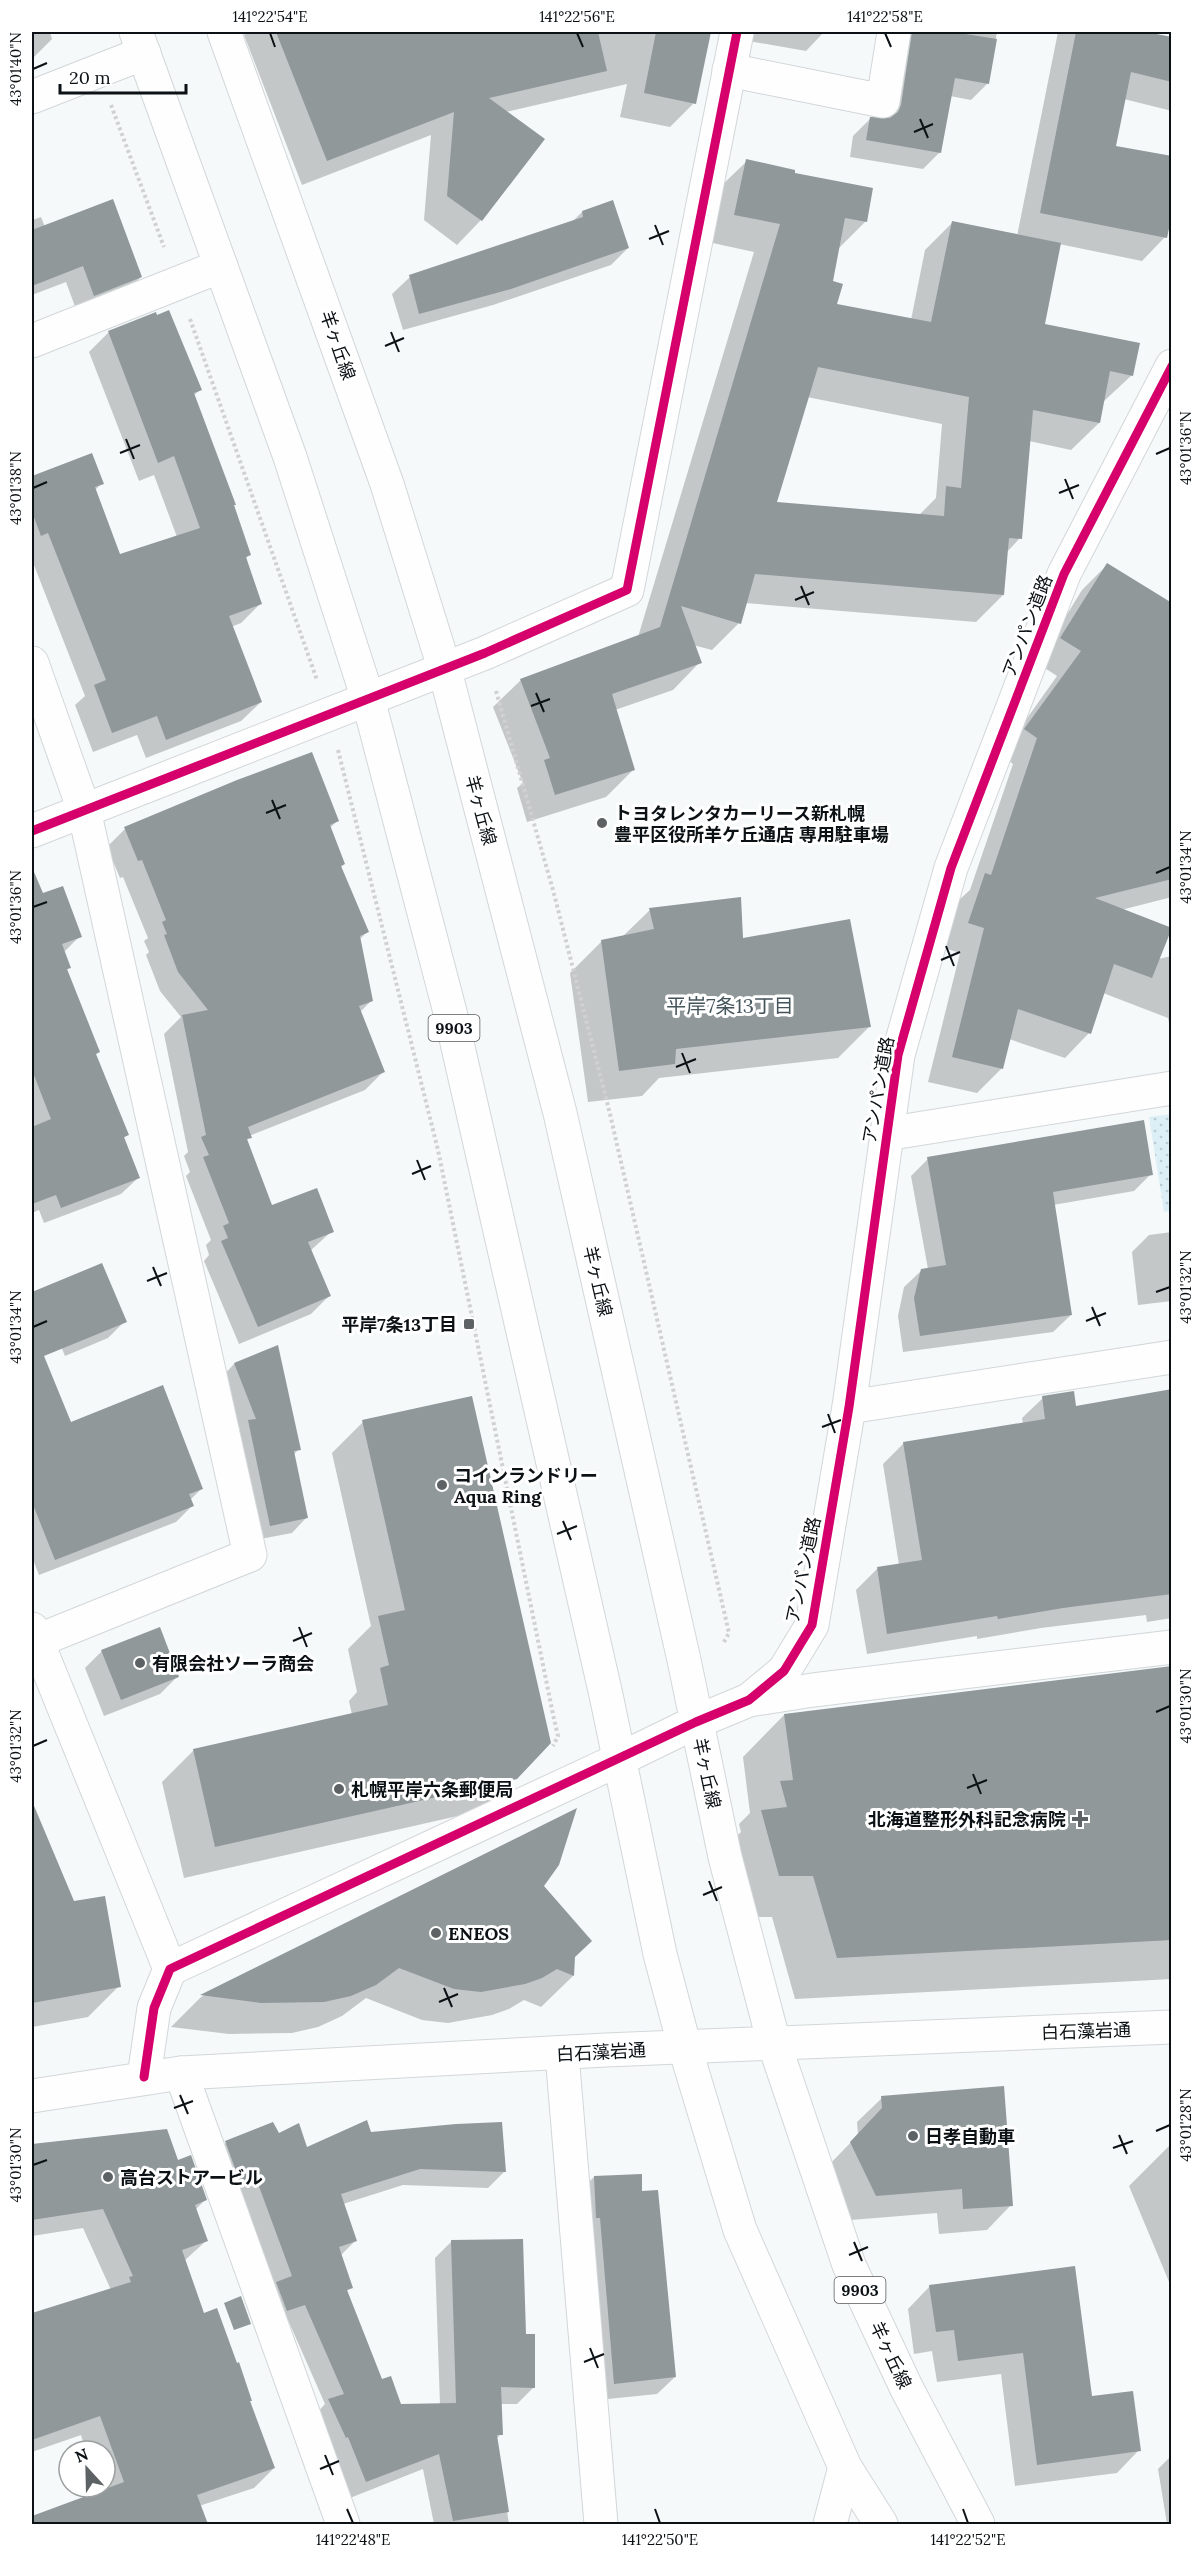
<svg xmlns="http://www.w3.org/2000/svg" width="1203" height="2556" font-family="Lora,'Noto Sans JP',serif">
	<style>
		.grass { fill: url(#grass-dots) }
		.shadow { fill: #0003; fill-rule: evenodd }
		.building { fill: #90989a; fill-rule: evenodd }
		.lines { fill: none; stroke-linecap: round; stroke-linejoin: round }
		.minor-casing { stroke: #d2d7d9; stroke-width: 35 }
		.tertiary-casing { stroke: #d2d7d9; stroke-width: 35 }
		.secondary-casing { stroke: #d2d7d9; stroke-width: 35 }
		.primary-casing { stroke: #d2d7d9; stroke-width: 35 }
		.path { stroke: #d0d1d2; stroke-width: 4; stroke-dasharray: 3 3; stroke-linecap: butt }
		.minor { stroke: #fefefe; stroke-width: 33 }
		.tertiary { stroke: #fefefe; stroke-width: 33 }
		.secondary { stroke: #fefefe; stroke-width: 33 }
		.primary { stroke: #fefefe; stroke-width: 33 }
		.cycleway-casing { stroke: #fff; stroke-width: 13 }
		.cycleway { stroke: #d6006c; stroke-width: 9 }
		.ticks { fill: none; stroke: #0b1114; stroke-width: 2 }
		.poi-dot { fill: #5d6264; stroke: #fff; stroke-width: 2 }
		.labels { text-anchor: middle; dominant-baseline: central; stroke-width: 6; stroke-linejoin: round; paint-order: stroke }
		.shield { fill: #fff; stroke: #54585a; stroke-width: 1.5 }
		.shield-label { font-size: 16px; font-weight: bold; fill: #0b1114 }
		.street-label { font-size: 18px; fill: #0b1114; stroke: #fff }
		.poi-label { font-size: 18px; font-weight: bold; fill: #0b1114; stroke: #fff; text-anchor: start }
		.neighbourhood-label { font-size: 20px; fill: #44545b; stroke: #fff }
		.neatline { fill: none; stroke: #0b1114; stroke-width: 2 }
		.ticks-label { font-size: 15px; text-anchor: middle; fill: #0b1114 }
	</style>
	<defs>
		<pattern id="grass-dots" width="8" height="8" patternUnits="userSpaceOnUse" patternTransform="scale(1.5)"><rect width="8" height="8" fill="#dceff7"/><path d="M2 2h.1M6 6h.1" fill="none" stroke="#bbccd3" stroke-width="1.8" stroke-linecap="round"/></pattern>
	</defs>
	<rect width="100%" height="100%" fill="#f5f9fa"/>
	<!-- grass -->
	<path class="grass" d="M1171,1114V1211L1164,1212L1149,1117Z"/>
	<!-- shadow -->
	<g class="shadow">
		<path d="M32,32H50L52,39L32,59Z"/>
		<path d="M248,32H709L694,103L670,127L620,117L627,84L506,112L543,139L481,220L457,245L424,220L431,135L302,185L244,35Z"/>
		<path d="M744,32H824L806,51L743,40Z"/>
		<path d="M883,32H997L988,83L971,100L950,96L940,152L923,169L850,157L853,136L870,119L885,120L896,53Z"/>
		<path d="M1058,32H1139L1172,39V111L1124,99L1114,147L1165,237L1142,261L1059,244L1043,326L1132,375L1103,402L1099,423L1071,450L1029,441L1020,538L1007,552L1003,595L976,622L745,603L739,623L712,650L693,645L700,662L673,690L615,710L633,770L606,797L527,822L517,788L523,783L493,707L521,680L638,637L754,252L708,242L719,188L747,161L793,175L871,189L865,222L838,249L831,282L835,305L911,320L925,250L952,223L1017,236ZM807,397L942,424L936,498L919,515L775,503Z"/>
		<path d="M582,212L628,248L611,265L493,305L403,330L392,294L410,277L572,222Z"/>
		<path d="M41,217L45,227L141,277L124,294L77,312L66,282L32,295V220Z"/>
		<path d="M109,332L200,390L193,396L249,555L245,559L260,604L241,623L231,627L261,702L241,721L146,758L137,735L93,752L75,705L85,696L32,560V478L91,455L102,483L94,491L119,556L177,537L154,475L139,481L89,352Z"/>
		<path d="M1107,565L1172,769V897L1121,910L1158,959L1172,956V1036L1168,1018L1103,993L1089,1033L1065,1058L1009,1039L1002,1068L977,1093L928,1082L960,953L944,948L960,899L970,890L1013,764L1001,755L1057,676L1037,663L1082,590Z"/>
		<path d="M337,821L329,829L344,864L340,868L367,932L359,940L372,1000L360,1012L383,1072L365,1090L249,1136L246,1142L271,1207L332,1231L310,1251L329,1296L311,1314L239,1344L204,1261L209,1255L206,1245L211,1240L186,1176L190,1172L184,1156L188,1152L164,1034L181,1017L160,991L146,955L149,952L144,941L148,938L123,877L120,878L107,847L125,829Z"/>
		<path d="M62,888L80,936L64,952L69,968L66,971L95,1055L127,1135L123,1139L138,1178L121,1194L44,1223L39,1210L32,1213V899Z"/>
		<path d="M650,910L741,940L870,1026L838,1058L659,1078L642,1096L588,1102L570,973L602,941L622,937Z"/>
		<path d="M928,1159L1151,1174L1134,1191L1053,1205L1071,1315L1053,1332L903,1352L898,1316L904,1287L922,1270L928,1269L911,1176Z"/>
		<path d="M1172,1232V1301L1138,1305L1132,1252L1149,1235Z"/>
		<path d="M101,1265L125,1321L108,1338L65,1356L56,1334L32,1343V1294Z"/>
		<path d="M277,1347L299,1449L293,1455L306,1518L292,1533L255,1540L234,1436L240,1430L220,1379L234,1364Z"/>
		<path d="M53,1382L70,1424L201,1489L190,1500L192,1506L176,1522L39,1575L32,1557V1391Z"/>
		<path d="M1172,1391V1618L1147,1622L1146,1615L1041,1628L977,1639V1636L867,1654L856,1590L877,1569L899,1565L883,1464L904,1443L1023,1424L1022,1418L1043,1398L1075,1408Z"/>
		<path d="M363,1422L516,1778L484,1810L184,1878L162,1782L194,1750L352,1715L349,1701L357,1692L348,1649L371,1626L332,1453Z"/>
		<path d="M102,1651L178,1676L160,1694L104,1716L85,1668Z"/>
		<path d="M1172,1667V1979L795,1999L772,1917H737L720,1853L741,1832L739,1824L750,1813L743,1757L784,1715Z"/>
		<path d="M32,1802L73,1903L119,1986L88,2017L32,2027Z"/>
		<path d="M574,1811L542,1887L573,1958V1976L541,2007L524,2000L509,2009L492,2015L448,2023L422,2020L366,1998L342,2016L318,2027L292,2033L229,2034L171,2027L201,1997Z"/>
		<path d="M882,2098L1011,2205L987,2230L939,2234L937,2213L851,2220L826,2168L858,2135L857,2122Z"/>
		<path d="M166,2130L178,2162L205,2200L195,2210L206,2241L184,2261L203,2315L249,2402L274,2468L254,2488L199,2506L205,2524H44L62,2506L101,2492L99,2487H105V2451H86L81,2435L32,2452V2372L45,2405L48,2404L32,2364V2314L111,2290L83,2228L32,2236V2146Z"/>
		<path d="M278,2134L307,2149L370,2134L504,2172L488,2188L403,2185L343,2204L355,2241L340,2256L351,2287L346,2292L381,2381L400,2406L440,2405L435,2258L452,2241L525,2336L533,2388L517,2404H500L501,2434L496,2439L509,2524H434L423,2469L350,2498L313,2417L325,2404L288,2320L270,2327L210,2159L226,2143Z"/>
		<path d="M1171,2144H1172V2289L1129,2186Z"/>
		<path d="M594,2177L641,2193L675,2377L657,2394L598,2400L577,2194Z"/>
		<path d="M930,2286L1091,2398L1139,2450L1117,2473L1015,2486L1001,2374L937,2382L932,2351L914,2354L908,2309Z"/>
		<path d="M1172,2455V2524H1167L1158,2469Z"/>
	</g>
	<!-- building -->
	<g class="building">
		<path d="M276,32H598L607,71L489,98L545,139L482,221L447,196L454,112L327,161Z"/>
		<path d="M656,32H711L696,104L644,93Z"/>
		<path d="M912,32H953L997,39L989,84L955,78L941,153L866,140L870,117L890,118L898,112L901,105Z"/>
		<path d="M1076,32H1146L1172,37V82L1131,72L1116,146L1172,156V214L1167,238L1040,213Z"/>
		<path d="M746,159L795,170V173L873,188L867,222L845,218L833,281L843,284L837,304L931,322L952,221L1061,243L1045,324L1140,343L1133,376L1110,371L1100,423L1033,410L1022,539L1009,538L1004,595L755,574L741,624L681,606L702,663L612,694L635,770L555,795L544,760L550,758L520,679L660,627L780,224L734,215ZM818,367L969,397L961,488L946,486L944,516L777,502Z"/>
		<path d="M113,199L142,277L94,296L83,266L32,286V230Z"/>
		<path d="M613,200L629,248L511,289L419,314L409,275L583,217L582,211Z"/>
		<path d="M169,310L202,390L194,393L236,505H234L251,555L246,557L262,604L229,616L262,702L166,740L157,716L112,733L94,685L106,680L48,533L41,536L32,512V476L92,453L104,484L95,487L120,554L200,528L174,456L158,463L108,331L156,312L157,315Z"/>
		<path d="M1107,563L1172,603V879L1095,898L1172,928L1152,978L1114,964L1091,1034L1018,1009L1003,1069L952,1057L984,928L968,923L985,873L991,875L1037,738L1024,729L1081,651L1060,638Z"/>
		<path d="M312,752L339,821L330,825L345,864L341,866L369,932L360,936L373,1001L359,1006L385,1072L248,1127L252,1138L247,1139L272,1205L317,1188L334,1232L308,1242L331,1296L258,1327L221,1241L228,1238L223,1226L229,1223L203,1157L209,1155L201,1137L206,1135L182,1015L208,1010L178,972L164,935L167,934L162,922L166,920L142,860L138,861L124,827L237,780Z"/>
		<path d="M32,872H34L43,893L63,886L82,937L62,944L71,968L67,969L100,1052L96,1054L129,1135L124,1137L140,1178L61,1208L56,1195L32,1204V1127L51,1119L32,1070Z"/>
		<path d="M741,897L743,938L850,919L871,1027L676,1049L675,1064L619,1071L601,940L654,929L649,908Z"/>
		<path d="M1144,1120L1153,1175L1053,1192L1072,1315L920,1336L914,1298L921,1269L946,1265L927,1157Z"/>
		<path d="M102,1263L127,1322L44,1356L71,1422L163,1385L203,1489L189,1494L194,1506L55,1560L32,1502V1292Z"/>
		<path d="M278,1345L301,1450L294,1451L308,1518L270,1526L248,1420L256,1419L234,1363Z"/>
		<path d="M1172,1389V1594L1063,1608L998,1619L997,1616L887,1634L877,1567L922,1560L903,1442L1045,1419L1042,1396L1074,1391L1076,1406Z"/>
		<path d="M472,1396L551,1743L517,1779L215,1847L193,1749L388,1705L380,1668L389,1665L378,1616L405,1610L362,1420Z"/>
		<path d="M160,1627L179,1677L121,1700L101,1650Z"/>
		<path d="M1172,1666V1940L837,1958L813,1876H779L761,1810L787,1807L780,1781L793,1780L784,1714Z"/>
		<path d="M32,1801L74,1901L105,1896L121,1987L32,2003Z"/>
		<path d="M577,1808L559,1865L544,1886L592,1941L575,1957L574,1976L557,1969L542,1978L525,1984L481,1992L454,1989L399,1968L376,1985L351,1996L324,2002L261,2003L200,1995Z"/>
		<path d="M1004,2086L1013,2206L963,2209L962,2189L876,2196L850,2142L882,2108L881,2096Z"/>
		<path d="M367,2120L371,2132L456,2124L502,2122L506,2172L420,2169L341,2194L357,2241L339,2247L353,2288L347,2290L382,2379L391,2376L401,2404L456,2403L451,2240L523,2239L526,2334H535V2388L501,2387L503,2435H497L509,2512L453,2521L439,2454L366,2482L348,2437L346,2438L328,2399L344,2394L305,2305L287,2311L276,2282L292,2276L257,2181L242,2187L225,2141L273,2122L279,2133L299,2123L307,2147Z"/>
		<path d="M167,2129L178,2160L191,2155L207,2200L195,2205L208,2241L182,2250L204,2313L217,2308L237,2363L239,2362L252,2401H250L275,2468L197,2495L208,2524H32V2516L124,2482L100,2416L32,2440V2313L131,2282L129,2277L133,2276L103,2209L32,2220V2144Z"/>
		<path d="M642,2174V2191L658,2190L676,2377L614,2384L600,2218H596L594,2176Z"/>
		<path d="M1075,2266L1092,2396L1133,2391L1141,2451L1037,2465L1023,2353L958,2361L954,2330L936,2332L929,2285Z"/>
		<path d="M241,2296L251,2324L234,2330L224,2303Z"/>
	</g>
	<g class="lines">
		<!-- minor casing -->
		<g class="minor-casing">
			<g id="minor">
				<path d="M729,70L883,101L894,32"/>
				<path d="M32,97L144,53"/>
				<path d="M32,341L221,266"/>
				<path d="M32,663L84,810L250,1555L32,1643"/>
				<path d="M32,831L485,653L627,590L737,32"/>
				<path d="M886,1134L1172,1088"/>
				<path d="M849,1407L1172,1357"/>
				<path d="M32,1629L170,1969"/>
				<path d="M749,1700L813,1690L1172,1647"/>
				<path d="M562,2054L601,2524"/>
				<path d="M181,2073L343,2524"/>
				<path d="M144,2077L154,2008L170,1969L618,1760"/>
				<path d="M830,2524L845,2467"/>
			</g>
		</g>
		<!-- tertiary casing -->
		<g class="tertiary-casing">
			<path id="tertiary" d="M618,1760L696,1722L749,1700L784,1671L812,1625L849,1407L898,1055L951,868L1064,574L1172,366"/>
		</g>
		<!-- secondary casing -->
		<g class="secondary-casing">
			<path id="secondary" d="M32,2096L181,2073L606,2050L1172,2027"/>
		</g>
		<!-- primary casing -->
		<g class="primary-casing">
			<g id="primary">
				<path d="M136,32L290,457L368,699L450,1012L606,1695L660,1954L685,2048L740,2230L845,2467L881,2524"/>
				<path d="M224,32L387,484L444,667L560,1113L684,1660L725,1857L774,2043L849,2265L906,2387L978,2524"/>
			</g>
		</g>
		<!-- path -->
		<g class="path">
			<path d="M111,105L164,247"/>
			<path d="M190,319L317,680"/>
			<path d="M496,691L553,890L610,1114L729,1633L724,1642"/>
			<path d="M338,750L438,1150L554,1719L558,1736L553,1746"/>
		</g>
		<!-- minor -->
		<use href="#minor" class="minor"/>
		<!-- tertiary -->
		<use href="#tertiary" class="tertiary"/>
		<!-- secondary -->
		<use href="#secondary" class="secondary"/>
		<!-- primary -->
		<use href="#primary" class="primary"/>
		<!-- cycleway casing -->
		<g class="cycleway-casing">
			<g id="cycleway">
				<path d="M32,831L485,653L627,590L737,32"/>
				<path d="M144,2077L154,2008L170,1969L696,1722L749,1700L784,1671L812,1625L849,1407L898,1055L951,868L1064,574L1172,366"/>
			</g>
		</g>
		<!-- cycleway -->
		<use href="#cycleway" class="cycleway"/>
	</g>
	<!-- ticks -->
	<path class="ticks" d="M270,33L275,47M577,33L583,47M885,33L891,47M33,69L47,63M920,119L928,138M914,132L933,124M655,225L663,245M649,239L669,231M391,332L399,352M385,346L404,338M126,439L134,459M120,453L140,445M1156,454L1170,448M1065,479L1073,499M33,488L47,482M1059,493L1079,485M801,586L809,605M795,600L814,592M536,693L544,712M531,706L550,699M272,800L280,819M266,813L286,805M1156,873L1170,867M33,907L47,902M946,946L954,966M941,960L960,952M682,1053L690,1073M676,1067L696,1059M417,1160L425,1180M412,1174L431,1166M153,1267L161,1286M147,1281L167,1273M1156,1292L1170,1287M1092,1307L1100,1326M1086,1321L1106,1313M33,1327L47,1321M828,1414L835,1433M822,1427L841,1420M563,1521L571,1540M557,1534L577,1526M299,1627L307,1647M293,1641L312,1633M1156,1712L1170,1706M33,1746L47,1740M973,1774L981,1794M967,1788L987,1780M709,1881L717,1901M703,1895L722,1887M444,1988L452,2007M439,2002L458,1994M180,2095L188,2114M174,2108L193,2101M1156,2131L1170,2125M1119,2135L1127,2154M1113,2148L1133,2141M33,2165L47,2160M854,2242L862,2261M849,2255L868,2247M590,2348L598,2368M584,2362L604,2354M325,2455L333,2475M320,2469L339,2461M347,2509L353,2523M655,2509L660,2523M963,2509L968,2523"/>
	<!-- markers -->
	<g class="poi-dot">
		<circle cx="602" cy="823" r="6"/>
		<rect x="463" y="1318" width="12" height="12" rx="3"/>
		<circle cx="442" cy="1485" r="6"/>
		<circle cx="140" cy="1663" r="6"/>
		<circle cx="339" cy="1789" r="6"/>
		<path d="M1077 1810h6v6h6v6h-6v6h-6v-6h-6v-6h6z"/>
		<circle cx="436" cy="1933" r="6"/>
		<circle cx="913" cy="2136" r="6"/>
		<circle cx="108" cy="2177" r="6"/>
	</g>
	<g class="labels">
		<!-- shield labels -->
		<g class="shield">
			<rect x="428.5" y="1015" width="51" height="26" rx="4.5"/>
			<rect x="834.5" y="2277" width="51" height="26" rx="4.5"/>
		</g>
		<g class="shield-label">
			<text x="454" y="1028">9903</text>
			<text x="860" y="2290">9903</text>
		</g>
		<!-- street labels -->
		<g class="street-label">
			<text transform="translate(338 345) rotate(71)">羊ヶ丘線</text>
			<text transform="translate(1027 626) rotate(-69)">アンパン道路</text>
			<text transform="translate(481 810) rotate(75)">羊ヶ丘線</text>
			<text transform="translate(878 1090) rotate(-80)">アンパン道路</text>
			<text transform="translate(598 1281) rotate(77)">羊ヶ丘線</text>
			<text transform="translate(803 1570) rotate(-78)">アンパン道路</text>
			<text transform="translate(707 1773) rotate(78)">羊ヶ丘線</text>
			<text transform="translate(1086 2031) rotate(-2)">白石藻岩通</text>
			<text transform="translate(601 2052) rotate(-3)">白石藻岩通</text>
			<text transform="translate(891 2355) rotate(65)">羊ヶ丘線</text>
		</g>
		<!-- poi labels -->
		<g class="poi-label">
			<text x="614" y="813">トヨタレンタカーリース新札幌<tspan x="614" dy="21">豊平区役所羊ケ丘通店 専用駐車場</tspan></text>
			<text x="457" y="1324" text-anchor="end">平岸7条13丁目</text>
			<text x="454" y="1475">コインランドリー<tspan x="454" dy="21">Aqua Ring</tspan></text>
			<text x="152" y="1663">有限会社ソーラ商会</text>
			<text x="351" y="1789">札幌平岸六条郵便局</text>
			<text x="1066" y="1819" text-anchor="end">北海道整形外科記念病院</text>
			<text x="448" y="1933">ENEOS</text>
			<text x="925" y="2136">日孝自動車</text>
			<text x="120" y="2177">高台ストアービル</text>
		</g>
		<!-- neighbourhood labels -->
		<g class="neighbourhood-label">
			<text x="730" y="1005">平岸7条13丁目</text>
		</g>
	</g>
	<!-- border -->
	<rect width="1203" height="2556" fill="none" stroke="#ffffff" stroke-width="66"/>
	<!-- north arrow -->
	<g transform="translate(87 2469) rotate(338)"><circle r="28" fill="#ffffff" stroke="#9da0a1" stroke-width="1.5"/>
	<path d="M0-4.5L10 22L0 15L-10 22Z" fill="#5d6264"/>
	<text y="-9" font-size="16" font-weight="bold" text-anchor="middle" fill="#0b1114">N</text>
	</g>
	<!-- scale -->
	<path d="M60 84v9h126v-9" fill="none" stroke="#0b1114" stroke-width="3"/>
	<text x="69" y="84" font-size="18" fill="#0b1114" stroke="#ffffff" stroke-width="4.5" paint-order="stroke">20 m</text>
	<rect x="33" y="33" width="1137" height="2490" class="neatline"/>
	<g class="ticks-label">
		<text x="270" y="22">141°22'54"E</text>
		<text x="577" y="22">141°22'56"E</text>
		<text x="885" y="22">141°22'58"E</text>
		<text transform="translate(16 69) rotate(-90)" y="5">43°01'40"N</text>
		<text transform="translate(1186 448) rotate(-90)" y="5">43°01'36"N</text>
		<text transform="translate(16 488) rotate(-90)" y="5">43°01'38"N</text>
		<text transform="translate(1186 867) rotate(-90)" y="5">43°01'34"N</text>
		<text transform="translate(16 907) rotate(-90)" y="5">43°01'36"N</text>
		<text transform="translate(1186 1287) rotate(-90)" y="5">43°01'32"N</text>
		<text transform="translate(16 1327) rotate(-90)" y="5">43°01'34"N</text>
		<text transform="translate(1186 1706) rotate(-90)" y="5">43°01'30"N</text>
		<text transform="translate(16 1746) rotate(-90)" y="5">43°01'32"N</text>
		<text transform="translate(1186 2125) rotate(-90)" y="5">43°01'28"N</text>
		<text transform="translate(16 2165) rotate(-90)" y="5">43°01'30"N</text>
		<text x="353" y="2545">141°22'48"E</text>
		<text x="660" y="2545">141°22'50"E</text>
		<text x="968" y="2545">141°22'52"E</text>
	</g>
</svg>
